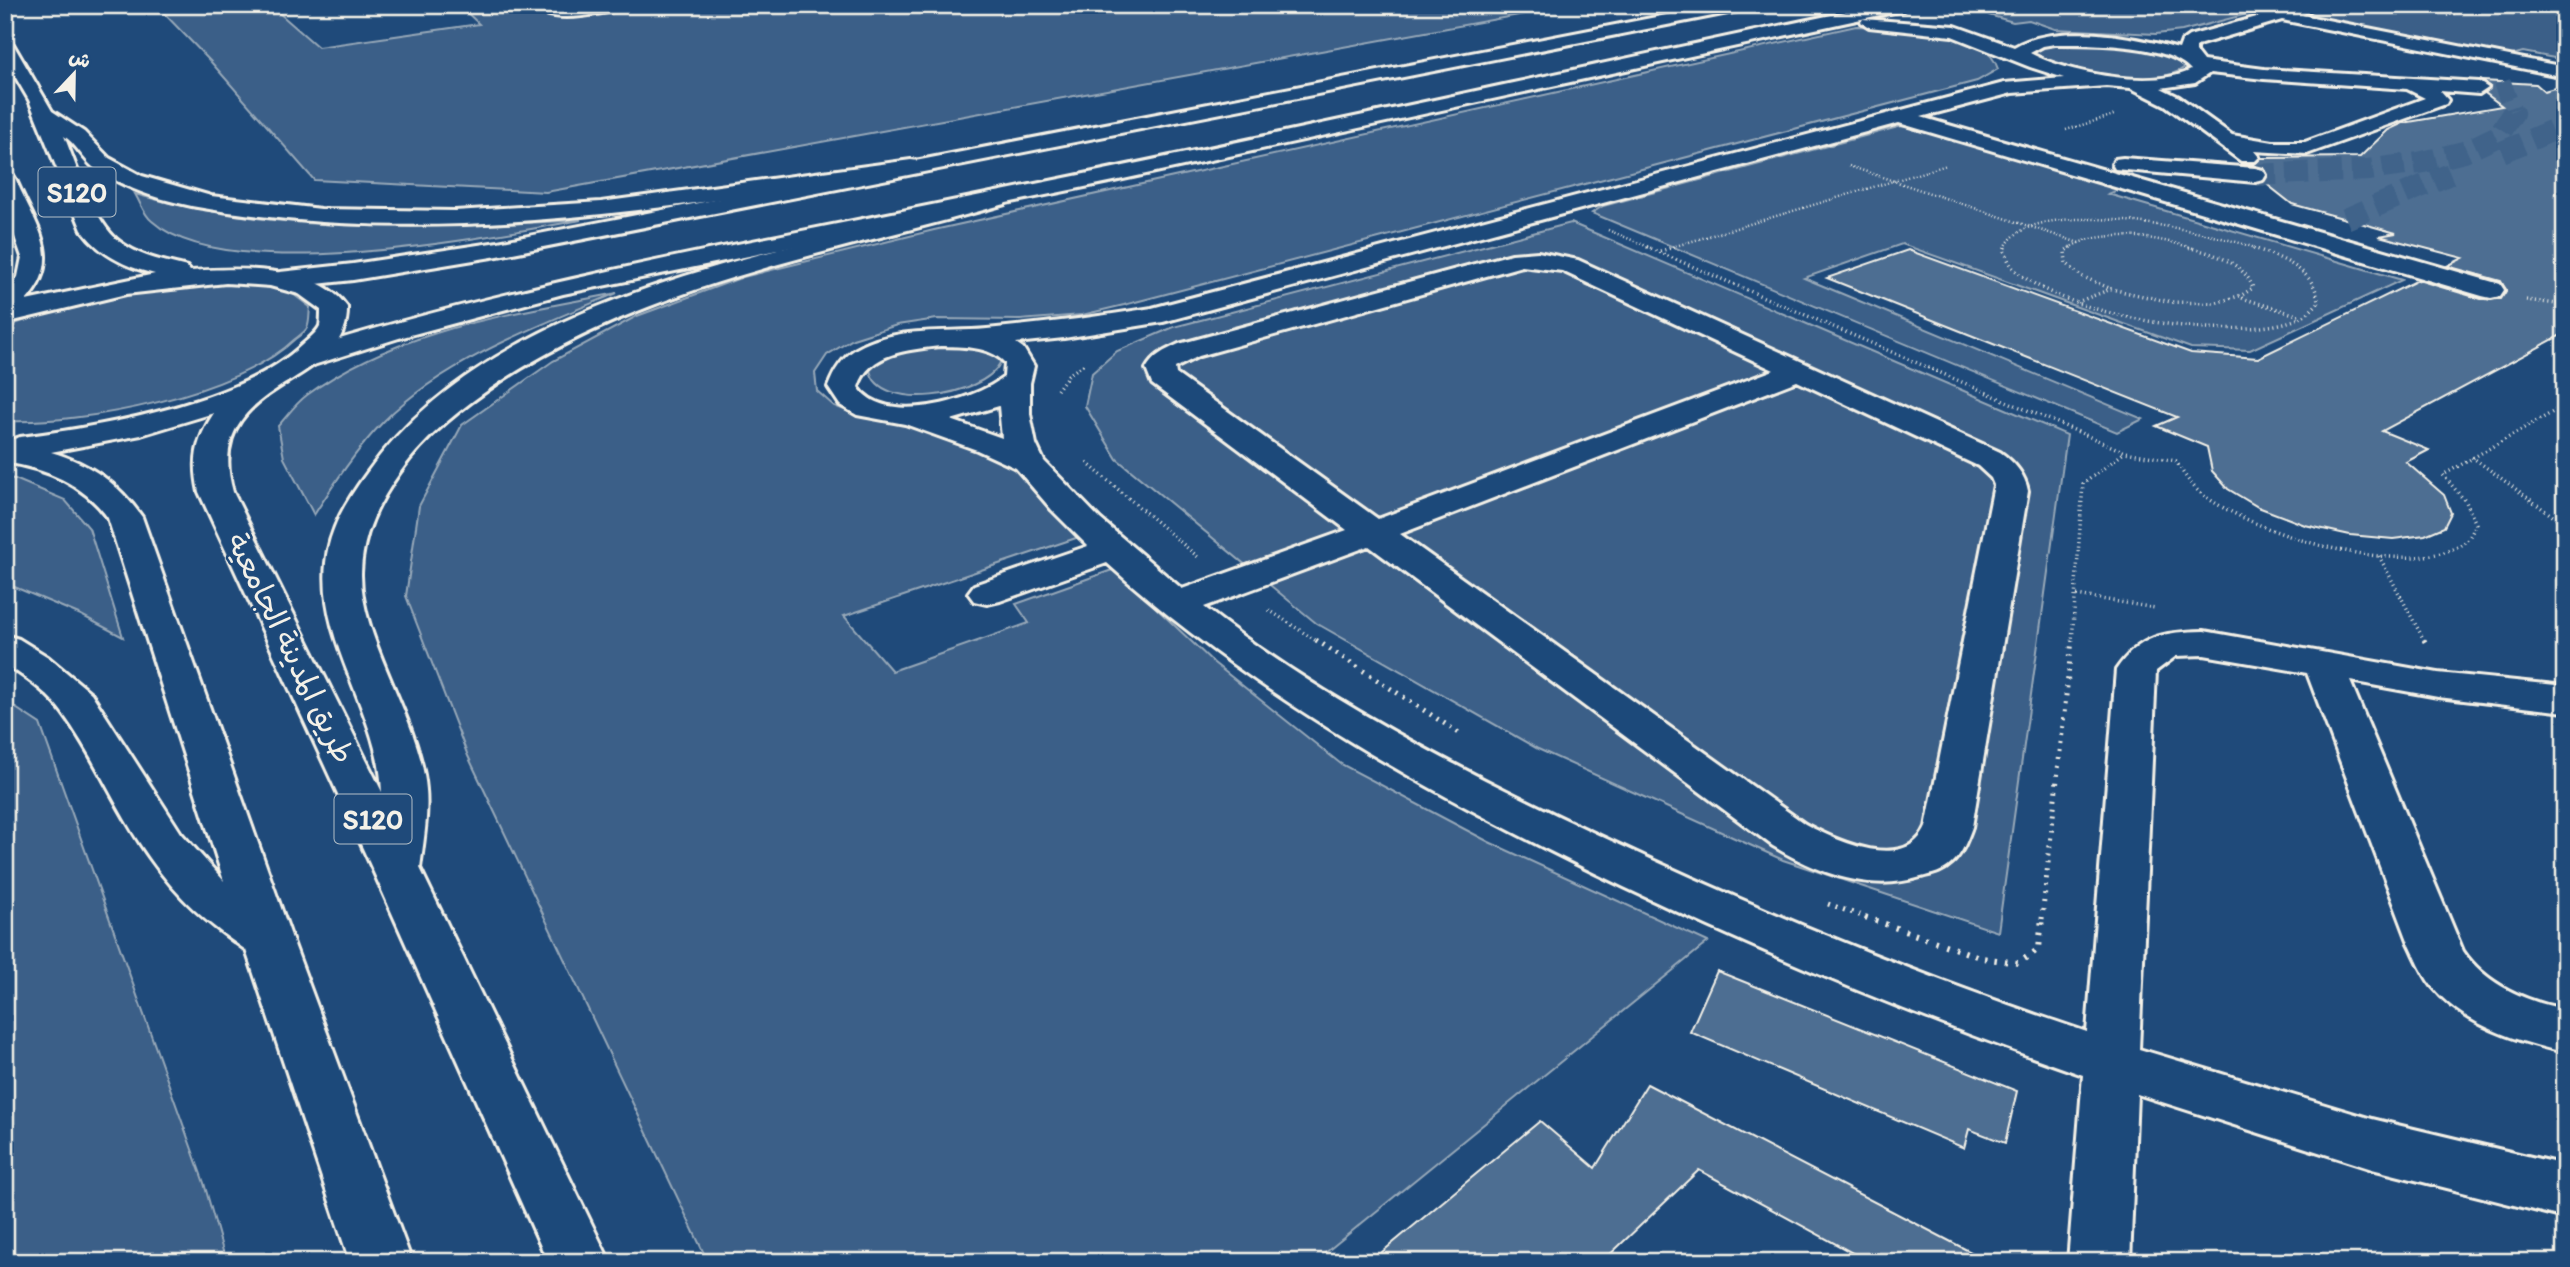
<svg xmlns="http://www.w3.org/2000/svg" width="2570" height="1267" font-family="Itim,'Playpen Sans Arabic',sans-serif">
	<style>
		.green { fill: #3a5f88; stroke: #97a8b8; stroke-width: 2 }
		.building { fill: #4d6e92; stroke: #f4f1e8; stroke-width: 2 }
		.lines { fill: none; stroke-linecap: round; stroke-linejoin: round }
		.minor-tunnel-far1 { stroke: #3f638a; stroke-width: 18; stroke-dasharray: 18 9; stroke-linecap: butt }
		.minor-tunnel { stroke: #3f638a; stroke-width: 22; stroke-dasharray: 22 10; stroke-linecap: butt }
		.minor-casing { stroke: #f4f1e8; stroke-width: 6 }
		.major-casing { stroke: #f4f1e8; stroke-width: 6 }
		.path-far4 { stroke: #f4f1e8; stroke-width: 2; stroke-dasharray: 1 2.5; stroke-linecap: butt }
		.path-far3 { stroke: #f4f1e8; stroke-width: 2.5; stroke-dasharray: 1 2.5; stroke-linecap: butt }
		.path-far2 { stroke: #f4f1e8; stroke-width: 3.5; stroke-dasharray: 1 3.5; stroke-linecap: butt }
		.path-far1 { stroke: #f4f1e8; stroke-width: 5; stroke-dasharray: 2 6; stroke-linecap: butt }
		.path { stroke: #f4f1e8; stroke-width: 6; stroke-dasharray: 2.5 8; stroke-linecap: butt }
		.minor { fill: #1f4a7a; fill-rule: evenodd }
		.major { fill: #1f4a7a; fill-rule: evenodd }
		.labels { text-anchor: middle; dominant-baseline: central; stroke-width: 5; stroke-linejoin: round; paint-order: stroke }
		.shield { fill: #1f4a7a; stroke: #b4bfc7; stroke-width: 2 }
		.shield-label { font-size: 28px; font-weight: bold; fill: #f4f1e8 }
		.street-label { font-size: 30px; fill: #f4f1e8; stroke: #1f4a7a }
	</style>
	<rect width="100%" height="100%" fill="#1f4a7a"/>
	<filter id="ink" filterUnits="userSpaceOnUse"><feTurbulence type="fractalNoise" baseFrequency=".0143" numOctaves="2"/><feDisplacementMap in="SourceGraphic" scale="14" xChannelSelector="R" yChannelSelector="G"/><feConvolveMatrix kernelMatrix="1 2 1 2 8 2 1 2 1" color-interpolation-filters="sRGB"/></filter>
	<g filter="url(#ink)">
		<!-- green -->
		<g class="green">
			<path d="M156,5H270L318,47L479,24L459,5H1574L546,192L314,180L211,62Z"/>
			<path d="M1975,5H2282L2182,31L2156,34L2055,29L2029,20L2013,22L1989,15Z"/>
			<path d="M2332,5H2565V60L2523,52L2512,55L2315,17L2305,12Z"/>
			<path d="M1856,26C1893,26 1985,26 1998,69L1977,81L1124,305L1082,315L1020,320L937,319L897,325L853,339L827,355L815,373L817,391L834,406L857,415L941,429L993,449L1082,536L844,616L892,671L1029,623L1016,604L1115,569L1214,663L1341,764L1489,842L1708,942L1314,1262H708L468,756L406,596L419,506L462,425L553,361L637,316L743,277L934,230Z"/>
			<path d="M2076,40L2153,49L2182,61L2185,67C2158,90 2062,72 2035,54V48L2041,44Z"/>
			<path d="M1902,126L1925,128L2128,186L2108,194L2402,280L2250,350L2191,348L1902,244L1804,278L2143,419L2117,432L1592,213L1603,206Z"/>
			<path d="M135,194C279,235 433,229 581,220C487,237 226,288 152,221C144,215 140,202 135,194Z"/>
			<path d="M1571,223L2067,435L1998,932L1783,860L1538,749L1316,623L1117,459L1085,406L1092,373L1117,351L1174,327Z"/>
			<path d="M204,283H247L289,291L310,307C309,313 310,322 307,328C305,332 299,336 295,339C238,394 83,425 5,421V327L91,299Z"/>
			<path d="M617,293C542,324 442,362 384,421C357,449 335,482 314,515L284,458L278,426C287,416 296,403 307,395C396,329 512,314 617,293Z"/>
			<path d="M958,340L997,354L1000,363C984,397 878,413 870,370C887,343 929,345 958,340Z"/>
			<path d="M5,478L15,479L65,500L89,528L123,637L81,615L5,583Z"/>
			<path d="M5,701L40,724L204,1183L226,1262H5Z"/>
		</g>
		<!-- building -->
		<g class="building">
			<path d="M2482,81L2536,84L2544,91L2565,85V333L2382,431L2429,450L2406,462L2444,495L2451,513L2444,527L2425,535L2393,539L2350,535L2305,525L2258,507L2228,489L2212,471L2207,447L2156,426L2177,417L1827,278L1908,250L2191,353L2258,358L2418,280L2481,299H2501L2506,291L2501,281L2447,266L2463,258L2379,236L2396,233L2292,204L2264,182L2268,176L2265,169L2242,164H2255L2261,158L2360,157L2388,130L2403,123L2502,106L2485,93L2490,87Z"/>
			<path d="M1717,971L2017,1091L2005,1143L1969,1129L1964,1148L1690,1032Z"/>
			<path d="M1647,1084L1990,1262H1869L1699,1170L1602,1262H1370L1540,1121L1595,1168Z"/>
		</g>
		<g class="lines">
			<!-- minor-tunnel-far1 -->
			<g class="minor-tunnel-far1">
				<path d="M2502,82L2512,110"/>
				<path d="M2560,86L2565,90"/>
			</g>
			<!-- minor-tunnel -->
			<g class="minor-tunnel">
				<path d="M2502,152L2565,125"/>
				<path d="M2255,175L2368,170L2419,163L2464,152L2498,136L2513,113L2511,109"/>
				<path d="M2346,219L2450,174"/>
			</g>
			<!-- minor casing -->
			<g class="minor-casing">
				<g id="minor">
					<path d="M530,5H627L619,10C594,14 551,26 530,5Z"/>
					<path d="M1718,5H1751L1743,10L498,256L353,280L280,288L271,285L267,280L271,275L280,272L353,264L498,242Z"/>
					<path d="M1879,5H1911L1903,10L1114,181L563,294L399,338L304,368L294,365L290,359L294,353C526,280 764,240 1001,191C1294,132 1586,66 1879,5Z"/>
					<path d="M2300,5L2310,6L2312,9L2302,15L2565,67V77L2282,20L2201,44L2196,47V52L2203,61L2264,69L2479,82L2488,88L2479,94L2440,91L2448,100L2446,104L2307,154L2254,151L2259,157L2255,161H2241L2165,105L2131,88L2106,86L2012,93L1921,117L2500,284L2504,290L2500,296L2491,298L2482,296L1899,123L1163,322L1064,338L1016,343L1023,348L1034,366L1030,383V414L1036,444L1044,461L1100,519L1182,589L1347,530L1152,384L1146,369C1154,355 1164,351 1179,344L1512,254L1538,252L1578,260L2000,452C2014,462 2025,474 2028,491L1972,827C1967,840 1962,855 1951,864C1943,872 1932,874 1921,877C1869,893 1818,873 1773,846L1369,546L1204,607C1323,700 1460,770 1596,834C1756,909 1920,977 2087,1032L2116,670C2140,635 2164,632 2204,631L2438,673L2565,686V712L2438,697L2350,681L2463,951C2486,985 2527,1002 2565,1009V1052C2518,1042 2463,1025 2432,986C2422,973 2416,957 2409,943L2307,673L2204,655L2176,656L2156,671L2139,1049L2372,1119L2565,1165V1218L2372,1169L2137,1094L2130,1262H2068L2083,1075C1927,1021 1774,958 1624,887C1440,799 1259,700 1107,563L1000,601L987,604L974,601L968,593L974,585L1088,546L1052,510L1016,468L977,450L905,424L857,415L840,405L828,387C834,371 842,358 856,349C896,326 944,333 987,329C1042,324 1097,317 1152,308L2004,83L2064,78L2030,67L1952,36L1869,27L1861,22L1863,19L1955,26L2014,47C2057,22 2133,36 2179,49L2182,41L2189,36ZM2055,44C2088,44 2169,43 2191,70C2154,90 2066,73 2030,53L2043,46ZM2210,73L2264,79L2407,89L2425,98L2305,142H2273L2232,135L2179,97L2161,88L2195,83ZM1522,266L1562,271L1774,370L1378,519L1176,374L1175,368L1199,356ZM940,346C962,347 989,345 1005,363L1004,377C974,401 884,427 858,387C869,352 908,350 940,346ZM1797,381L1978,466L1991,478L1994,485L1926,827C1906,873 1836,841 1805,824L1400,534ZM999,406L1002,438L951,420Z"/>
					<path d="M2123,158L2255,168L2263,170L2266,175L2263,180L2255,182L2115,169L2112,164L2115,159Z"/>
				</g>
			</g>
			<!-- major casing -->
			<g class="major-casing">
				<path id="major" d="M5,39L13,44L52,111L84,132L109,158L142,176L211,196L321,209L455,211L601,202L911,160L919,161L922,166L919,171L911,172C699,202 484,242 269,217C221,211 169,206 125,185C115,180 101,174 93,167C82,157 76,144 64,136C77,167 94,223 120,242C140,257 164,261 187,267L190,271C235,268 318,264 347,307C350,391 200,376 233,492L382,792C379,712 318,643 326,563C329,529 347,500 367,473C472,325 682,273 849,232C898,219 947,205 997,192L1005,194L1008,199L1005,204C834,253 652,282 501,381C464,406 426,435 400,472C378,503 362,534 361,573C360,636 412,709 424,775C430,806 424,837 420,868L610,1262H548L372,868L199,492C192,460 196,440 214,413L141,435L51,452C91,464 118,483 142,517L292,939L412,1262H350L246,950C206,922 179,899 150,858C117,812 96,758 62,712C49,693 24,676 5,664V635L19,639L48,657L91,693L181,833L224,881L108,518C83,483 46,469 5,462V442L20,437C100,427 243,402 302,345C307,340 317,333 320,326C321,321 321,315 321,310L299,294L270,286L226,283L126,294L5,323V292L18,277L22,257L5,208V173L13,175L16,180C35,225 65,258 26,301L155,274C126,267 100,255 82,230L29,100L5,59Z"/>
			</g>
			<!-- path-far4 -->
			<path class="path-far4" d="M2447,16L2484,5"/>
			<!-- path-far3 -->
			<g class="path-far3">
				<path d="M2066,130L2114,115"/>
				<path d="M1849,166L2079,243"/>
				<path d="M1608,230L1651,248"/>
				<path d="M1669,248L1947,165"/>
				<path d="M2005,248C2029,192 2210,231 2255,248"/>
				<path d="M2069,248C2102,227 2158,238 2193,248"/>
			</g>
			<!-- path-far2 -->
			<g class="path-far2">
				<path d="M1647,247L2125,452L2176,461C2183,473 2191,486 2202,494C2253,533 2408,583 2465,542C2470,538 2473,530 2476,524L2466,502L2443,475L2565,405"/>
				<path d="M2005,247L2004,250C2007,256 2009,264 2014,269C2064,317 2239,346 2302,317C2308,314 2313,308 2318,303C2317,269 2278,257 2251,247"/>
				<path d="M2071,247L2065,251L2066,263L2081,276L2109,288"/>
				<path d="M1660,251L1675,247"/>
				<path d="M2242,298L2300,316"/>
				<path d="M2526,300L2565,305"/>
				<path d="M2077,302L2111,289L2171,302L2215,303L2242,295L2253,288C2244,262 2212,253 2187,247"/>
				<path d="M1057,390L1068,375L1086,363"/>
				<path d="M2472,457L2565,525"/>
				<path d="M1087,463L1198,557"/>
				<path d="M2379,556L2425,642"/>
				<path d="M2077,595L2155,608"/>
				<path d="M1269,610L1318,642"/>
				<path d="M2072,642L2083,484L2125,452"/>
			</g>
			<!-- path-far1 -->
			<g class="path-far1">
				<path d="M1316,640L1459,733"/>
				<path d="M2424,640L2427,645"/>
				<path d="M1828,904L1870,919"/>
				<path d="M2042,919L2072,640"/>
			</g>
			<!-- path -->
			<path class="path" d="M1865,917L1982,958L2018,963L2039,949L2042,917"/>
			<!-- minor -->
			<use href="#minor" class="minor"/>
			<!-- major -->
			<use href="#major" class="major"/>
		</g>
	</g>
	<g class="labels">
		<!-- shield labels -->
		<g class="shield">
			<rect x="38.5" y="167.5" width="77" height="49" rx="5"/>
			<rect x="334.5" y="794.5" width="77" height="49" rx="5"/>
		</g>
		<g class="shield-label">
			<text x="77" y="192">S120</text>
			<text x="373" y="819">S120</text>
		</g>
		<!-- street labels -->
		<g class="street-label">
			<text transform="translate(291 648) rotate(64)">طريق المدينة الجامعية</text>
		</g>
	</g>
	<!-- margin -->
	<rect width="2570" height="1267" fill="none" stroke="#1f4a7a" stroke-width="28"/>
	<rect x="14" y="14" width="2542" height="1239" fill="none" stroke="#f4f1e8" stroke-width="2.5" filter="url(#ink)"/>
	<!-- north arrow -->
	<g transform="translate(74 74) rotate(22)" stroke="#1f4a7a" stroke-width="5" paint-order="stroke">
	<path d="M0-5L12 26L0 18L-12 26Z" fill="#f4f1e8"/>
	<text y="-10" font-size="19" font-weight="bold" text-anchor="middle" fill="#f4f1e8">ش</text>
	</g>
</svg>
